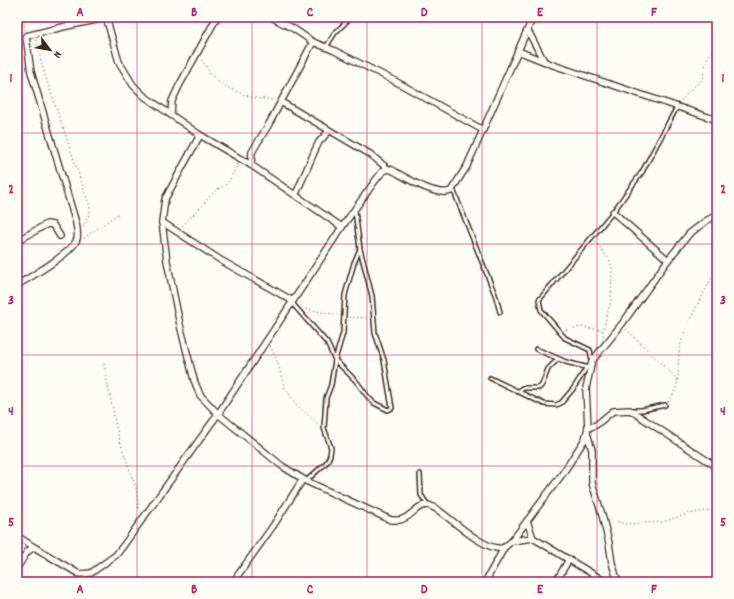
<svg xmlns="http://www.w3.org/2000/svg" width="734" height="599" font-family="Dekko,sans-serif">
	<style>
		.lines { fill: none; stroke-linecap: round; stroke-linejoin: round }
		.service-casing { stroke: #3b2a1e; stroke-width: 6 }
		.minor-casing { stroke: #3b2a1e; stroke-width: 8 }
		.path { stroke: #3b2a1e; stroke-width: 1; stroke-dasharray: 1 3; stroke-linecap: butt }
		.service { stroke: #fdfcf7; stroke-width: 3 }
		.minor { stroke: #fdfcf7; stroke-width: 5.5 }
		.grid { fill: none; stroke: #c2185b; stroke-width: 1; stroke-opacity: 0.55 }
		.neatline { fill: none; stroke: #c2185b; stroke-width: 1.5 }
		.grid-label { font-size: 13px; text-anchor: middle; font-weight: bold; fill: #c2185b }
	</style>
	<rect width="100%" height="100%" fill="#fdfcf7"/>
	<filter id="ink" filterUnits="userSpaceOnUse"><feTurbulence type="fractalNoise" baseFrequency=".025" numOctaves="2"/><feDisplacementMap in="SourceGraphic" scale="8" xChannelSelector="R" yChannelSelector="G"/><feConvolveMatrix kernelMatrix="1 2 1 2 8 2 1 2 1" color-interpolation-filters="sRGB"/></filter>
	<g filter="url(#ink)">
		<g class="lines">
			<!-- service casing -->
			<g class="service-casing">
				<g id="service">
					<path d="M326,47L335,33L351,17"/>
					<path d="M453,189L496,297L500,312"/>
					<path d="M292,303L327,343L335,360L356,381L368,397L374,403L388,410L392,408L384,360L375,333L372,296L360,249L355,211"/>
					<path d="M536,349L566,362L589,368"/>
					<path d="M592,361L590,350L565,338L541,310L539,300L613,212L642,172L677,107"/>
					<path d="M490,378L544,404L556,405L561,403L573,389L587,367"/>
					<path d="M518,392L522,388H539L542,385L548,369L558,359"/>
					<path d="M632,410H642L665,405"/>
					<path d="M420,474L421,495L428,505"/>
					<path d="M306,481L327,462L330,455L331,448L324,428L326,398L331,385L335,360L343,333L345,295L354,263L360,249"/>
				</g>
			</g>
			<!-- minor casing -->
			<g class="minor-casing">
				<g id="minor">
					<path d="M106,17L119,62L133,85L144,96L200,135L251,165L342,227"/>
					<path d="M271,17L294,29L313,42L333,50L393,80L483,130"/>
					<path d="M528,31L544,61"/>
					<path d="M518,51L553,65L717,120"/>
					<path d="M281,102L370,154L388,169"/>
					<path d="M171,115L172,101L179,86L217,17"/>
					<path d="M200,135L165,199L162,222L167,261L180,325L194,380L200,395L218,414L282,466L306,481L391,520C394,520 398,520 400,520C411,518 416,505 427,505C434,506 441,512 446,516C458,525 487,551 502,548C506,547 509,543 512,541L563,473L585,439L588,428L586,388L592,361L622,324L668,260L689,234L706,221L717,215"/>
					<path d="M251,165L252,152L269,124L313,42"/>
					<path d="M296,194L316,148L319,142L329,131"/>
					<path d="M613,212L668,260"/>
					<path d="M162,222L222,261L293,301"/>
					<path d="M17,241L47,224L53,225L60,236"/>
					<path d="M17,285C30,277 73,253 77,239C78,234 77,228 76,223L31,72L26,36L67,26L106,18"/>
					<path d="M588,428L596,425L613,411L630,410L717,467"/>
					<path d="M587,433L592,450V483L602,515L609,543L612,563L618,582"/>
					<path d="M527,521L533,538L606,582"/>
					<path d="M17,536L34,547"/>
					<path d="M512,541L533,538"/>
					<path d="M17,568L27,552L34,547L79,574L91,573L116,555L123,546L218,414L342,227L375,181L383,171L388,169L392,170C407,178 435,197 451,191L467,166L533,17"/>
					<path d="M233,582L273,526L303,479"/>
					<path d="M485,582L504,548"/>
					<path d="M556,582L569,559"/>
				</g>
			</g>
			<!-- path -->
			<g class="path">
				<path d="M23,17L25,30"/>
				<path d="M36,40L44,72L90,207V212L83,227"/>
				<path d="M201,60C207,66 210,75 216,80C222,86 247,97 256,98C262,99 268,99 275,100"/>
				<path d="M681,101L688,92L702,80L707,59L712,52L717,50"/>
				<path d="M182,226L203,205L208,198L216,190L224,186L229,181L238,164"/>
				<path d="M84,238L118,214"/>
				<path d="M595,241L609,259L612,267L611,300L603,331V336"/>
				<path d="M306,309L338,315"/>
				<path d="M349,317L368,318"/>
				<path d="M626,329L678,380"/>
				<path d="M566,330L580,327L602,330"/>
				<path d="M270,346L277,361L284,386L296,404L319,425"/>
				<path d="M104,364L116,427L124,454L136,488L139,511"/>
				<path d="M668,402C685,381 674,363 682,340C690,315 705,292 717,268"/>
				<path d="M610,519L625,524L662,522L688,514L717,509"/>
			</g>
			<!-- service -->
			<use href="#service" class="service"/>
			<!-- minor -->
			<use href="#minor" class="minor"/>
		</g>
	</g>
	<!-- grid -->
	<path class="grid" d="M137,17V582M252,17V582M367,17V582M482,17V582M597,17V582M17,133H717M17,244H717M17,355H717M17,466H717"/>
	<!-- margin -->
	<rect width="734" height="599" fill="none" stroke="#fdfcf7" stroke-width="44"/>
	<!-- north arrow -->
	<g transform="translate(50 50) rotate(122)" stroke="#fdfcf7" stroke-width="3" paint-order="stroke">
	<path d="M0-3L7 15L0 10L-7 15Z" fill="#3b2a1e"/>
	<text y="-6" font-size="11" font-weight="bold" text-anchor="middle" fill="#3b2a1e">N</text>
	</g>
	<rect x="22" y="22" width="690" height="555" class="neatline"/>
	<g class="grid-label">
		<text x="80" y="16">A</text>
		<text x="194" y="16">B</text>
		<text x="310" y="16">C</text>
		<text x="424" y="16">D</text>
		<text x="540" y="16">E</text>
		<text x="654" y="16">F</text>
		<text x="11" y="82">1</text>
		<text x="723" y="82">1</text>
		<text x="11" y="193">2</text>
		<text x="723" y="193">2</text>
		<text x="11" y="304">3</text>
		<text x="723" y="304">3</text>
		<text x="11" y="415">4</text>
		<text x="723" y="415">4</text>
		<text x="11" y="526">5</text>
		<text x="723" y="526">5</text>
		<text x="80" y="593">A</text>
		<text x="194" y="593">B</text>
		<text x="310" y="593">C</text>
		<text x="424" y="593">D</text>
		<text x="540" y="593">E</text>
		<text x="654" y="593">F</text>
	</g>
</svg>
